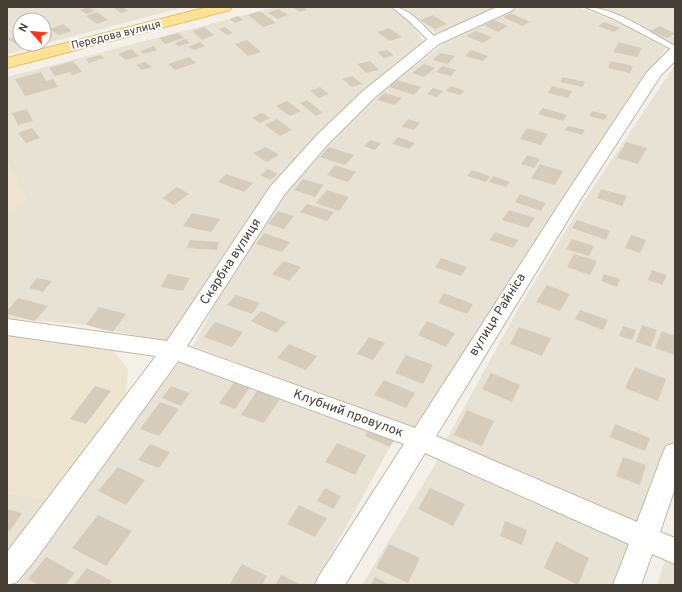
<svg xmlns="http://www.w3.org/2000/svg" width="682" height="592" font-family="Overpass,sans-serif">
	<style>
		.residential { fill: #e8e2d5 }
		.education { fill: #ede5d0 }
		.building { fill: #d6ccbc }
		.lines { fill: none; stroke-linecap: round; stroke-linejoin: round }
		.service-casing { stroke: #c0b8a9; stroke-width: 2 }
		.minor-casing { stroke: #c0b8a9; stroke-width: 2 }
		.primary-casing { stroke: #e7c062; stroke-width: 2 }
		.service { fill: #fff; fill-rule: evenodd }
		.minor { fill: #fff; fill-rule: evenodd }
		.primary { fill: #ffe295; fill-rule: evenodd }
		.labels { text-anchor: middle; dominant-baseline: central; stroke-width: 4; stroke-linejoin: round; paint-order: stroke }
		.far-street-label { font-size: 11px; fill: #474036; stroke: #fff }
		.street-label { font-size: 13px; fill: #474036; stroke: #fff }
	</style>
	<rect width="100%" height="100%" fill="#f4f0e7"/>
	<!-- residential -->
	<g class="residential">
		<path d="M7,7H184L44,44V20H20V44H43L7,54Z"/>
		<path d="M275,7H391L409,21L427,46L330,130L171,343L86,325L7,318V220L26,198L7,162V77Z"/>
		<path d="M402,7H501L438,35Z"/>
		<path d="M518,7H578L619,23L666,48L421,434L193,346L230,276L287,193L348,124L400,76L448,41Z"/>
		<path d="M596,7H675V45L633,22Z"/>
		<path d="M675,65V437L644,525L445,442L521,304L582,204Z"/>
		<path d="M182,359L371,426L390,447L314,585H17L43,551L129,424Z"/>
		<path d="M439,458L629,542L613,585H362Z"/>
		<path d="M7,493L50,500L7,554Z"/>
		<path d="M665,561L675,565V585H657Z"/>
	</g>
	<!-- education -->
	<g class="education">
		<path d="M7,162L26,198L7,220Z"/>
		<path d="M7,333L110,347L128,369L125,406L50,500L7,493Z"/>
	</g>
	<!-- building -->
	<g class="building">
		<path d="M88,7L95,11L87,14L80,10Z"/>
		<path d="M113,7H123L128,11L121,13Z"/>
		<path d="M304,7L307,10L299,12L294,8Z"/>
		<path d="M278,9L288,15L278,19L268,13Z"/>
		<path d="M260,11L276,23L263,27L248,15Z"/>
		<path d="M97,12L108,20L97,24L86,16Z"/>
		<path d="M511,13L530,22L522,26L503,17Z"/>
		<path d="M433,15L447,24L435,29L420,20Z"/>
		<path d="M238,16L243,20L235,23L230,19Z"/>
		<path d="M494,20L508,26L498,32L484,25Z"/>
		<path d="M604,22L620,28L614,32L598,26Z"/>
		<path d="M63,24L72,31L59,35L50,29Z"/>
		<path d="M659,26L675,33V34L667,38L650,31Z"/>
		<path d="M204,27L214,35L202,40L192,31Z"/>
		<path d="M225,27L233,33L227,35L219,29Z"/>
		<path d="M389,28L402,37L390,41L377,32Z"/>
		<path d="M44,30L52,37L44,40Z"/>
		<path d="M475,31L492,37L483,43L466,36Z"/>
		<path d="M178,33L184,38L165,44L159,38Z"/>
		<path d="M16,35L20,37V42L16,44L8,39Z"/>
		<path d="M186,39L190,43L178,46L175,43Z"/>
		<path d="M247,40L261,52L248,56L235,44Z"/>
		<path d="M200,42L205,46L194,50L188,47Z"/>
		<path d="M619,42L642,48L637,57L613,52Z"/>
		<path d="M154,46L157,50L144,54L140,51Z"/>
		<path d="M131,49L139,56L126,60L118,54Z"/>
		<path d="M387,50L394,55L384,58L377,52Z"/>
		<path d="M471,50L488,56L483,61L465,56Z"/>
		<path d="M440,53L455,56L448,64L433,60Z"/>
		<path d="M100,55L104,58L89,63L86,59Z"/>
		<path d="M189,57L196,63L175,70L168,64Z"/>
		<path d="M73,61L82,72L72,75L70,72L55,76L49,68Z"/>
		<path d="M370,61L379,70L366,73L357,64Z"/>
		<path d="M611,61L633,66L630,73L608,68Z"/>
		<path d="M145,62L152,67L142,70L136,65Z"/>
		<path d="M424,64L435,68L424,77L412,73Z"/>
		<path d="M442,66L456,70L451,76L436,72Z"/>
		<path d="M41,72L46,81L53,79L58,87L25,96L15,79Z"/>
		<path d="M352,76L362,84L352,87L342,79Z"/>
		<path d="M563,77L585,82L583,87L560,82Z"/>
		<path d="M397,80L421,87L414,95L389,87Z"/>
		<path d="M451,86L465,91L460,95L446,91Z"/>
		<path d="M552,86L572,91L568,98L548,93Z"/>
		<path d="M320,87L329,94L319,98L310,91Z"/>
		<path d="M433,88L443,91L437,97L427,94Z"/>
		<path d="M384,93L402,98L395,105L377,100Z"/>
		<path d="M307,100L323,113L316,116L300,103Z"/>
		<path d="M287,101L301,111L290,116L276,106Z"/>
		<path d="M543,108L567,115L563,121L538,114Z"/>
		<path d="M27,109L33,121L18,125L12,113Z"/>
		<path d="M592,111L608,115L604,120L589,116Z"/>
		<path d="M262,113L270,118L260,123L252,118Z"/>
		<path d="M277,119L292,130L280,136L265,125Z"/>
		<path d="M408,119L420,123L414,130L402,127Z"/>
		<path d="M568,126L585,130L582,135L565,130Z"/>
		<path d="M32,128L40,138L26,143L18,133Z"/>
		<path d="M527,128L548,134L541,145L520,139Z"/>
		<path d="M398,137L415,143L409,149L392,144Z"/>
		<path d="M370,140L381,143L375,150L364,146Z"/>
		<path d="M626,142L647,148L638,164L617,158Z"/>
		<path d="M266,147L279,155L266,162L253,153Z"/>
		<path d="M329,147L354,155L345,165L320,157Z"/>
		<path d="M527,155L540,159L534,168L521,164Z"/>
		<path d="M540,164L563,171L555,185L531,178Z"/>
		<path d="M335,165L356,172L348,182L327,175Z"/>
		<path d="M268,169L278,174L270,180L260,175Z"/>
		<path d="M472,170L490,176L486,182L467,176Z"/>
		<path d="M226,174L253,183L244,192L218,182Z"/>
		<path d="M493,176L510,182L506,187L489,182Z"/>
		<path d="M303,179L324,185L315,197L294,190Z"/>
		<path d="M177,187L189,194L174,205L162,198Z"/>
		<path d="M601,189L627,196L622,206L597,198Z"/>
		<path d="M327,190L349,197L339,211L316,203Z"/>
		<path d="M520,194L546,203L541,211L515,202Z"/>
		<path d="M307,204L334,212L327,221L300,212Z"/>
		<path d="M509,210L535,218L528,228L502,220Z"/>
		<path d="M278,211L294,216L284,229L268,224Z"/>
		<path d="M192,213L220,219L211,232L183,226Z"/>
		<path d="M577,220L610,231L606,240L572,228Z"/>
		<path d="M495,232L518,240L513,248L490,240Z"/>
		<path d="M264,233L290,242L282,252L256,244Z"/>
		<path d="M631,235L646,240L640,253L625,248Z"/>
		<path d="M572,239L594,246L589,256L566,249Z"/>
		<path d="M190,240L219,242L217,250L187,248Z"/>
		<path d="M574,254L597,261L590,275L567,267Z"/>
		<path d="M441,258L467,267L461,276L435,267Z"/>
		<path d="M284,261L301,267L289,281L272,274Z"/>
		<path d="M652,270L667,275L662,285L648,280Z"/>
		<path d="M168,274L190,278L183,291L161,287Z"/>
		<path d="M604,274L620,279L617,287L601,281Z"/>
		<path d="M37,278L52,281L43,292L29,288Z"/>
		<path d="M547,285L570,294L560,311L536,302Z"/>
		<path d="M444,293L473,304L467,314L438,303Z"/>
		<path d="M236,295L260,303L252,314L227,305Z"/>
		<path d="M18,298L48,306L35,321L7,314V311Z"/>
		<path d="M99,307L126,314L113,332L86,325Z"/>
		<path d="M580,310L608,320L603,330L575,319Z"/>
		<path d="M261,311L286,322L276,333L251,321Z"/>
		<path d="M427,321L455,333L446,347L418,335Z"/>
		<path d="M215,322L243,332L232,347L204,337Z"/>
		<path d="M642,325L657,330L651,347L636,342Z"/>
		<path d="M623,326L636,330L632,340L619,336Z"/>
		<path d="M519,327L551,338L542,356L510,344Z"/>
		<path d="M662,331L675,336V355L655,348Z"/>
		<path d="M369,337L385,343L373,360L357,354Z"/>
		<path d="M289,344L317,356L306,370L277,358Z"/>
		<path d="M406,355L433,365L423,384L395,373Z"/>
		<path d="M635,367L666,379L658,401L625,388Z"/>
		<path d="M491,373L520,385L512,402L482,389Z"/>
		<path d="M384,380L415,393L406,408L374,395Z"/>
		<path d="M235,381L250,387L235,409L219,403Z"/>
		<path d="M95,386L111,391L86,424L70,419Z"/>
		<path d="M171,386L190,393L181,406L162,398Z"/>
		<path d="M259,388L281,397L264,423L241,415Z"/>
		<path d="M160,402L179,409L159,436L140,429Z"/>
		<path d="M467,410L494,421L482,446L454,435Z"/>
		<path d="M615,424L650,438L645,451L610,437Z"/>
		<path d="M371,426L396,437L390,447L365,436Z"/>
		<path d="M337,443L366,455L355,475L325,462Z"/>
		<path d="M150,444L170,452L159,468L138,460Z"/>
		<path d="M623,457L646,465L640,485L616,476Z"/>
		<path d="M118,467L145,480L126,505L98,491Z"/>
		<path d="M325,488L341,496L333,509L317,501Z"/>
		<path d="M430,488L465,504L453,526L418,509Z"/>
		<path d="M299,505L327,518L315,537L287,524Z"/>
		<path d="M7,509L22,513L10,531L7,530Z"/>
		<path d="M98,515L132,531L106,566L72,548Z"/>
		<path d="M505,521L527,530L522,545L500,536Z"/>
		<path d="M556,541L589,558L578,585L544,568Z"/>
		<path d="M389,544L420,558L408,583L376,568Z"/>
		<path d="M46,557L75,573L65,585H39L28,579Z"/>
		<path d="M242,564L267,576L262,585H229Z"/>
		<path d="M87,568L112,581L109,585H74Z"/>
		<path d="M281,575L300,584L275,585Z"/>
		<path d="M375,577L390,585H371Z"/>
	</g>
	<g class="lines">
		<!-- service casing -->
		<g class="service-casing">
			<g id="service">
				<path d="M392,7C410,7 425,28 437,39V43H431L410,22Z"/>
				<path d="M585,7C615,7 649,32 675,46V51L614,19Z"/>
			</g>
		</g>
		<!-- minor casing -->
		<g class="minor-casing">
			<path id="minor" d="M497,7H515L513,10L439,44L375,97L329,143L284,195L187,346L415,428L562,200L647,72L670,49L675,48V61L661,75L580,200L436,436L637,522L663,453L666,446L675,443V488L660,532L675,538V564L652,554L641,585H613L629,544L425,453L345,585H315L319,576L404,444L178,361L36,559L17,582L7,585V552L156,356L7,335V319L167,341L270,187L317,135L363,91L429,38Z"/>
		</g>
		<!-- primary casing -->
		<g class="primary-casing">
			<path id="primary" d="M208,7H232L230,10L7,68V58Z"/>
		</g>
		<!-- service -->
		<use href="#service" class="service"/>
		<!-- minor -->
		<use href="#minor" class="minor"/>
		<!-- primary -->
		<use href="#primary" class="primary"/>
	</g>
	<g class="labels">
		<!-- far-street labels -->
		<g class="far-street-label">
			<text transform="translate(116 35) rotate(-14)">Передова вулиця</text>
		</g>
		<!-- street labels -->
		<g class="street-label">
			<text transform="translate(231 262) rotate(-57)">Скарбна вулиця</text>
			<text transform="translate(498 315) rotate(-58)">вулиця Райніса</text>
			<text transform="translate(348 414) rotate(20)">Клубний провулок</text>
		</g>
	</g>
	<!-- border -->
	<rect width="682" height="592" fill="none" stroke="#474036" stroke-width="16"/>
	<!-- north arrow -->
	<g transform="translate(32 32) rotate(297)"><circle r="19" fill="#ffffff" stroke="#b5b3af"/>
	<path d="M0-3L7 15L0 10L-7 15Z" fill="#ff3813"/>
	<text y="-6" font-size="11" font-weight="bold" text-anchor="middle" fill="#474036">N</text>
	</g>
</svg>
